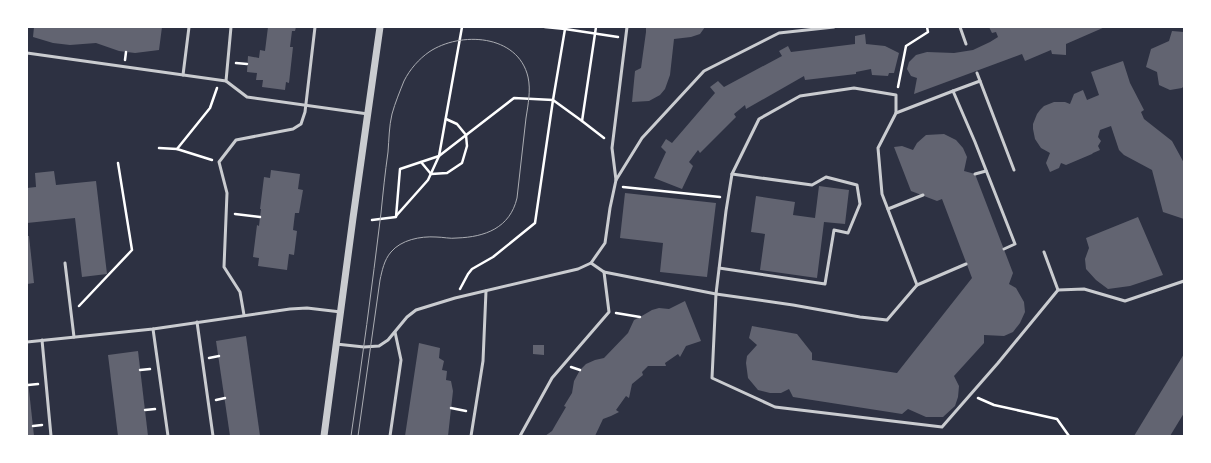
<svg xmlns="http://www.w3.org/2000/svg" width="1211" height="463" font-family="Lora,serif">
	<style>
		.building { fill: #626471 }
		.lines { fill: none; stroke-linecap: round; stroke-linejoin: round }
		.path { stroke: #fff; stroke-width: 2.5 }
		.service { stroke: #caccd0; stroke-width: 3 }
		.tertiary { stroke: #caccd0; stroke-width: 7 }
		.tram { stroke: #abadb3; stroke-width: 1 }
	</style>
	<rect width="100%" height="100%" fill="#2d3142"/>
	<!-- building -->
	<g class="building">
		<path d="M34,27H162L159,50L135,53L119,51L96,43L70,45L53,43L33,37Z"/>
		<path d="M268,27H296L295,31H292L290,47H293L289,83L286,82L285,90L262,87L263,80H256L257,73L247,72L248,56L259,58L260,50L265,51Z"/>
		<path d="M646,27H705L700,34L691,37L674,39L670,75L665,89L660,95L649,101L632,102L635,71L641,68L646,32Z"/>
		<path d="M989,27H1105L1066,44V55L1052,54L1051,50L1025,61L1022,54L914,94L917,78L911,76L907,69L909,62L916,55L927,52L954,53L973,50L990,42L998,37L996,32L992,33Z"/>
		<path d="M1172,31L1184,32V86L1182,88L1170,90L1159,85L1157,72L1146,67L1151,49L1169,41Z"/>
		<path d="M865,34L866,44L885,46L899,53L894,73H889L888,76L872,75L871,69L856,72V74L805,80L804,76L746,109L745,105L734,114L736,117L700,153L698,150L689,162L693,166L682,189L654,178L666,152L661,147L666,139L672,143L715,93L710,87L718,81L724,87L782,56L779,51L788,46L791,52L855,44V36Z"/>
		<path d="M1123,61L1130,83L1144,110L1141,112L1144,119L1172,141L1184,163V219L1163,212L1152,170L1124,155L1119,150L1111,126L1100,130L1098,137L1101,141L1098,146L1100,150L1093,153L1092,154L1066,165L1061,163L1059,168L1050,172L1046,163L1050,153L1041,148L1035,139L1033,129V124L1037,114L1040,110L1044,106L1054,102H1065L1070,104L1074,94L1083,90L1087,100L1099,95L1091,72Z"/>
		<path d="M944,134L956,140L963,148L967,157L964,171L975,174L1013,273L1009,284L1016,288L1024,302L1025,312L1020,323L1013,332L1004,336L984,335V343L954,376L959,386L958,397L955,406L943,417H926L908,409L902,414L793,397L789,389L781,393H770L758,390L748,378L746,363L747,356L757,345L749,338L752,326L797,334L812,353V360L897,373L972,278L942,199L937,201L911,191L894,147L902,146L913,150L917,143L926,135Z"/>
		<path d="M271,170L300,174L298,189L303,190L299,213H295L293,230L297,231L294,255L289,254L287,270L258,266L259,258L253,257L257,225L259,226L261,209H260L264,177L270,178Z"/>
		<path d="M54,171L56,185L96,181L107,274L82,277L75,218L27,223V188L36,187L35,173Z"/>
		<path d="M819,186L849,190L845,224L824,222L817,278L760,270L765,234L751,232L756,196L795,202L793,215L815,218Z"/>
		<path d="M625,193L716,203L707,277L660,272L663,243L620,238Z"/>
		<path d="M1138,217L1163,275L1130,286L1108,289L1096,280L1086,269L1085,259L1089,248L1086,238Z"/>
		<path d="M27,236H29L34,283L27,284Z"/>
		<path d="M685,301L701,341L686,346L680,357L678,354L665,363L666,366H648L642,372L643,375L632,384L629,398L626,396L616,410L619,412L611,416L603,419L595,436H545L552,431L556,424L566,407L564,406L572,393L574,381L580,370L586,364L595,360L604,358L628,333L634,320L640,317L652,310L659,308L669,309Z"/>
		<path d="M246,336L260,436H230L216,341Z"/>
		<path d="M419,343L440,348L439,358L444,361L442,370L447,371L446,380L451,381L453,391L448,436H405Z"/>
		<path d="M533,345H544V355L533,354Z"/>
		<path d="M138,351L148,436H118L108,355Z"/>
		<path d="M1184,354V413L1170,436H1134Z"/>
		<path d="M27,381H28L34,436H27Z"/>
	</g>
	<g class="lines">
		<!-- path -->
		<g class="path">
			<path d="M545,27L565,29"/>
			<path d="M125,60L126,52"/>
			<path d="M236,63L247,64"/>
			<path d="M898,87L906,46L928,32L927,27"/>
			<path d="M582,121L596,27"/>
			<path d="M159,148L177,149L212,160"/>
			<path d="M177,149L210,108L217,88"/>
			<path d="M421,162L431,174L447,173L462,163L467,146L466,135L457,124L446,119"/>
			<path d="M623,187L720,197"/>
			<path d="M235,214L260,217"/>
			<path d="M396,216L428,180L439,156L462,27"/>
			<path d="M372,220L396,217L400,169L439,156L514,98L553,100L582,121L604,138"/>
			<path d="M460,289L468,274L472,269L493,257L535,223L553,100L565,29L618,37"/>
			<path d="M79,306L132,250L118,163"/>
			<path d="M616,313L640,317"/>
			<path d="M209,358L219,356"/>
			<path d="M571,367L580,370"/>
			<path d="M140,370L150,369"/>
			<path d="M28,385L38,384"/>
			<path d="M978,398L994,405L1057,419L1069,436"/>
			<path d="M216,400L225,398"/>
			<path d="M451,408L466,411"/>
			<path d="M145,410L155,409"/>
			<path d="M33,426L42,425"/>
		</g>
		<!-- service -->
		<g class="service">
			<path d="M231,27L226,81L247,97L368,114"/>
			<path d="M960,27L966,44"/>
			<path d="M27,53L226,81"/>
			<path d="M977,73L1014,170"/>
			<path d="M183,75L189,27"/>
			<path d="M953,91L980,81"/>
			<path d="M732,174L759,119L800,96L854,88L896,95V113"/>
			<path d="M975,174L986,171"/>
			<path d="M616,180L612,148L627,27"/>
			<path d="M888,209L923,195"/>
			<path d="M1044,252L1058,290"/>
			<path d="M65,263L74,337"/>
			<path d="M591,263L605,243L610,208L616,180L642,138L704,71L779,33L834,27"/>
			<path d="M719,268L825,284L834,230L848,233L860,204L857,185L826,177L812,185L732,174L726,211L716,294L712,378L775,407L942,427L998,363L1058,290L1084,289L1125,301L1184,281"/>
			<path d="M917,285L966,264"/>
			<path d="M244,315L240,292L224,267L227,193L219,162L236,140L293,129L301,124L305,112L315,27"/>
			<path d="M197,322L213,436"/>
			<path d="M153,329L168,436"/>
			<path d="M42,340L51,436"/>
			<path d="M27,342L153,329L290,309L307,308L341,312"/>
			<path d="M336,344L364,347L379,346L388,340L407,317L416,310L455,298L578,269L591,263L604,272L716,294L793,305L860,317L887,320L917,285L882,194L878,148L896,113L953,91L975,142L1015,244L1004,249"/>
			<path d="M390,436L401,360L395,332"/>
			<path d="M471,436L483,361L486,291"/>
			<path d="M520,436L552,378L609,312L604,272"/>
		</g>
		<!-- tertiary -->
		<path class="tertiary" d="M324,436L353,218L380,27"/>
		<!-- tram -->
		<path class="tram" d="M351,436C362,362 372,287 381,213C383,193 385,173 388,152C389,140 389,126 392,114C395,103 400,91 404,81C410,69 419,59 429,52C460,31 518,34 528,77C531,90 528,105 526,118C523,145 520,171 517,198C510,228 485,237 457,238C450,239 443,237 436,237C420,236 401,240 391,252C384,260 382,271 380,280L358,436"/>
	</g>
	<!-- border -->
	<rect width="1211" height="463" fill="none" stroke="#ffffff" stroke-width="56"/>
</svg>
